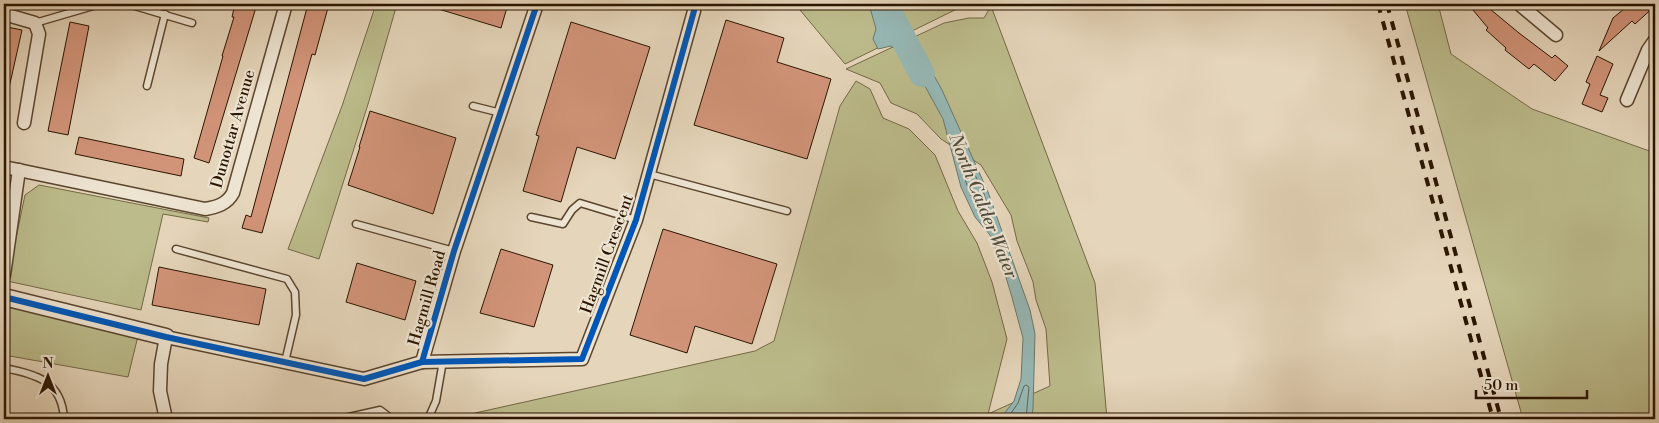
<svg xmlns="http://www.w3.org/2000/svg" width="1659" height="423" font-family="'Libre Bodoni',serif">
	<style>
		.green { fill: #bcbb8b; stroke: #746846 }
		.water { fill: #96b8b5; stroke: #6b776d }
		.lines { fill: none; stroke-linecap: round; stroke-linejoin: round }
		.shore { stroke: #60665a; stroke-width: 1 }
		.river { stroke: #96b8b5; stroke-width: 26 }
		.building { fill: #d29479; stroke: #2b1500 }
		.service-casing { stroke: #5a452e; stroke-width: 9 }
		.minor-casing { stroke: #5a452e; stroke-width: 15 }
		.tertiary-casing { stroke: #5a452e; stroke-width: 19 }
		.service { stroke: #eee4d2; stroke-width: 6 }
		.minor { stroke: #eee4d2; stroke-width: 12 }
		.tertiary { stroke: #eee4d2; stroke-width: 16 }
		.rail { stroke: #2b1500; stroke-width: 4; stroke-dasharray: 9 9; stroke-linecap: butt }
		.cycleway-casing { stroke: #eee4d2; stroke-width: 9 }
		.cycleway { stroke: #0057b8; stroke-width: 6 }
		.labels { text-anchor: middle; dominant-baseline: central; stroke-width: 4.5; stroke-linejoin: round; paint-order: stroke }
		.street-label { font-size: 16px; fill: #2b1500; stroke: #eee4d2 }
		.water-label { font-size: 18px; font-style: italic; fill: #504e3f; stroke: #eee4d2 }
	</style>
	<rect width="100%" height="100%" fill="#e5d5ba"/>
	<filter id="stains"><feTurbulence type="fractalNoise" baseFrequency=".004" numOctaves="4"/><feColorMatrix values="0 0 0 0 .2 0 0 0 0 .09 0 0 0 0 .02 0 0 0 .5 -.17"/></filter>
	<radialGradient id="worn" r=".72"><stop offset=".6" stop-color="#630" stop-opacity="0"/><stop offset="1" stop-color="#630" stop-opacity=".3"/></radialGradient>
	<!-- green -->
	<g class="green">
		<path d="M376,4H397L369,101L319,259L288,249L342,106Z"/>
		<path d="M795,4H967L845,64Z"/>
		<path d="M1405,4H1438L1451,54L1532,109L1655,153V419H1523Z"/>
		<path d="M991,6L1095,283L1107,419H468L475,413L755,351L774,341L840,106L856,81L870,89L883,118L909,129L935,155L958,211L977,243L992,282L1007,339L988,414L1050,386L1046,329L1036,300L1033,282L1017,241L1011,215L981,165L941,139L917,114L891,103L880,83L846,69L944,23L969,18H984Z"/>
		<path d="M39,185L209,218L208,222L163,214L141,310L7,281L25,195Z"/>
		<path d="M4,306L138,336L128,377L4,355Z"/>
	</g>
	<!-- water -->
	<path class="water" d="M869,4H888L890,24L892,34L922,54L942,90L988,192L1030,310L1035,334L1033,409L1031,419H1000L1014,401L1021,379L1023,338L1011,294L1001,261L990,235L975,217L961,187L943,119L926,88L905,54L891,46L878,49L873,39L876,29Z"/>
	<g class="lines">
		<!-- shore -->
		<g class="shore">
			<path d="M957,141L960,143L984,194L994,225L993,228L990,227C970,203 963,174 955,144Z"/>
			<path d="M1007,419L1018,403L1024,386L1026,385L1029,387L1026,419"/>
		</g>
		<!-- river -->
		<path class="river" d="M885,4L922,74"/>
	</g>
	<!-- building -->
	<g class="building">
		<path d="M235,4H257L209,163L194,158L223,56H222L234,17H232Z"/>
		<path d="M308,4H329L315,55L312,54L262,233L242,228L246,215L251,217Z"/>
		<path d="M432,4H508L501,28L432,7Z"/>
		<path d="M1468,4H1484L1519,33L1552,58L1555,55L1568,66L1555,81L1534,64L1529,69L1505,50L1506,48L1486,30L1488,28Z"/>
		<path d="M1630,4H1655V6L1635,24L1632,21L1599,51L1613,18Z"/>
		<path d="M726,20L784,38L777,62L831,79L807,159L694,125Z"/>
		<path d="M70,22L89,26L68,135L48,131Z"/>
		<path d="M571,22L650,47L615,159L577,147L561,202L523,191L539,136L536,135Z"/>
		<path d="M7,27L22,30L9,88L4,87V40Z"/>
		<path d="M1597,56L1613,64L1600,95L1608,98L1602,112L1582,104L1590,84L1586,82Z"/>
		<path d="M370,111L456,138L433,214L348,185L360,147H359Z"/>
		<path d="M79,137L184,159L181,176L75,154Z"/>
		<path d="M663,229L777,264L752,344L695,326L687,353L630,335Z"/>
		<path d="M501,249L553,265L534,327L480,313Z"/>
		<path d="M357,263L416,281L405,320L346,302Z"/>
		<path d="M159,267L266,289L259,325L152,305Z"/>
	</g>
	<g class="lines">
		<!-- service casing -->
		<g class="service-casing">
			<g id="service">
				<path d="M128,4L192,23"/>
				<path d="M35,23L100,4"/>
				<path d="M147,86L165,14"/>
				<path d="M473,106L501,113"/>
				<path d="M649,174L787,211"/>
				<path d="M531,217L563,224L572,210L580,203L636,220"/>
				<path d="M356,224L454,251"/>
				<path d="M176,249L287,279L295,292L296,315L285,362"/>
				<path d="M4,368C36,374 62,381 64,419"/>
				<path d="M340,419L380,410L388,416L389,419"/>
				<path d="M428,419L436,401L443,361"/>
			</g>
		</g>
		<!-- minor casing -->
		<g class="minor-casing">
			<g id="minor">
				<path d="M1519,4L1556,35"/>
				<path d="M4,14L35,23L39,34L24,123"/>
				<path d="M1627,100L1648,50L1655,40"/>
				<path d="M4,167L205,209C217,207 227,204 233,193L286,4"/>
				<path d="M4,275L19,170"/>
				<path d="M422,362L582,359L636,220L694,11L693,4"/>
				<path d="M166,419L160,391L161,364L166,337L364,379L422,362L454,251L537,4"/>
			</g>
		</g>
		<!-- tertiary casing -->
		<g class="tertiary-casing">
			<path id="tertiary" d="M4,297L166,337"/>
		</g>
		<!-- service -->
		<use href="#service" class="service"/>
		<!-- minor -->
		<use href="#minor" class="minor"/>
		<!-- tertiary -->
		<use href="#tertiary" class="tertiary"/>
		<!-- rail -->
		<g class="rail">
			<path d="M1378,4L1493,419"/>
			<path d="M1387,4L1501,419"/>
		</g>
		<!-- cycleway casing -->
		<g class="cycleway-casing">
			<g id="cycleway">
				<path d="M4,297L166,337L364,379L422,362L454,251L537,4"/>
				<path d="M422,362L582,359L636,220L694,11L693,4"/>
			</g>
		</g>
		<!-- cycleway -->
		<use href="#cycleway" class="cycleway"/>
	</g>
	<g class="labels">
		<!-- street labels -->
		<g class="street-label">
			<text transform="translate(233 129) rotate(-74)">Dunottar Avenue</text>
			<text transform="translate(607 254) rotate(-70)">Hagmill Crescent</text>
			<text transform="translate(427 298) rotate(-74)">Hagmill Road</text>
		</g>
		<!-- water labels -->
		<g class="water-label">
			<text transform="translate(983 206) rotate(68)">North Calder Water</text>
		</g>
	</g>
	<!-- margin -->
	<rect width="1659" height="423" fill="none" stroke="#e5d5ba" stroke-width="20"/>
	<rect x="5" y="5" width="1649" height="413" fill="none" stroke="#2b1500" stroke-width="2.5"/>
	<rect x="10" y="10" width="1639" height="403" fill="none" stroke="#2b1500"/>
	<!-- north arrow -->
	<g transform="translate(48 376)" stroke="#eee4d2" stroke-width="4" paint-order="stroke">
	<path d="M0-4L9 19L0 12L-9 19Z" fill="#2b1500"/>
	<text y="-8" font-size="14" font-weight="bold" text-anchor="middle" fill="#2b1500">N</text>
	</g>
	<!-- scale -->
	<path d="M1476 390v8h111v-8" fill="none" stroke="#2b1500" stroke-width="2.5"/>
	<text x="1484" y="390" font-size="15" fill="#2b1500" stroke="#eee4d2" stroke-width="4" paint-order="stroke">50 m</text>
	<rect width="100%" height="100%" filter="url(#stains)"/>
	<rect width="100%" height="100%" fill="url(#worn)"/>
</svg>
